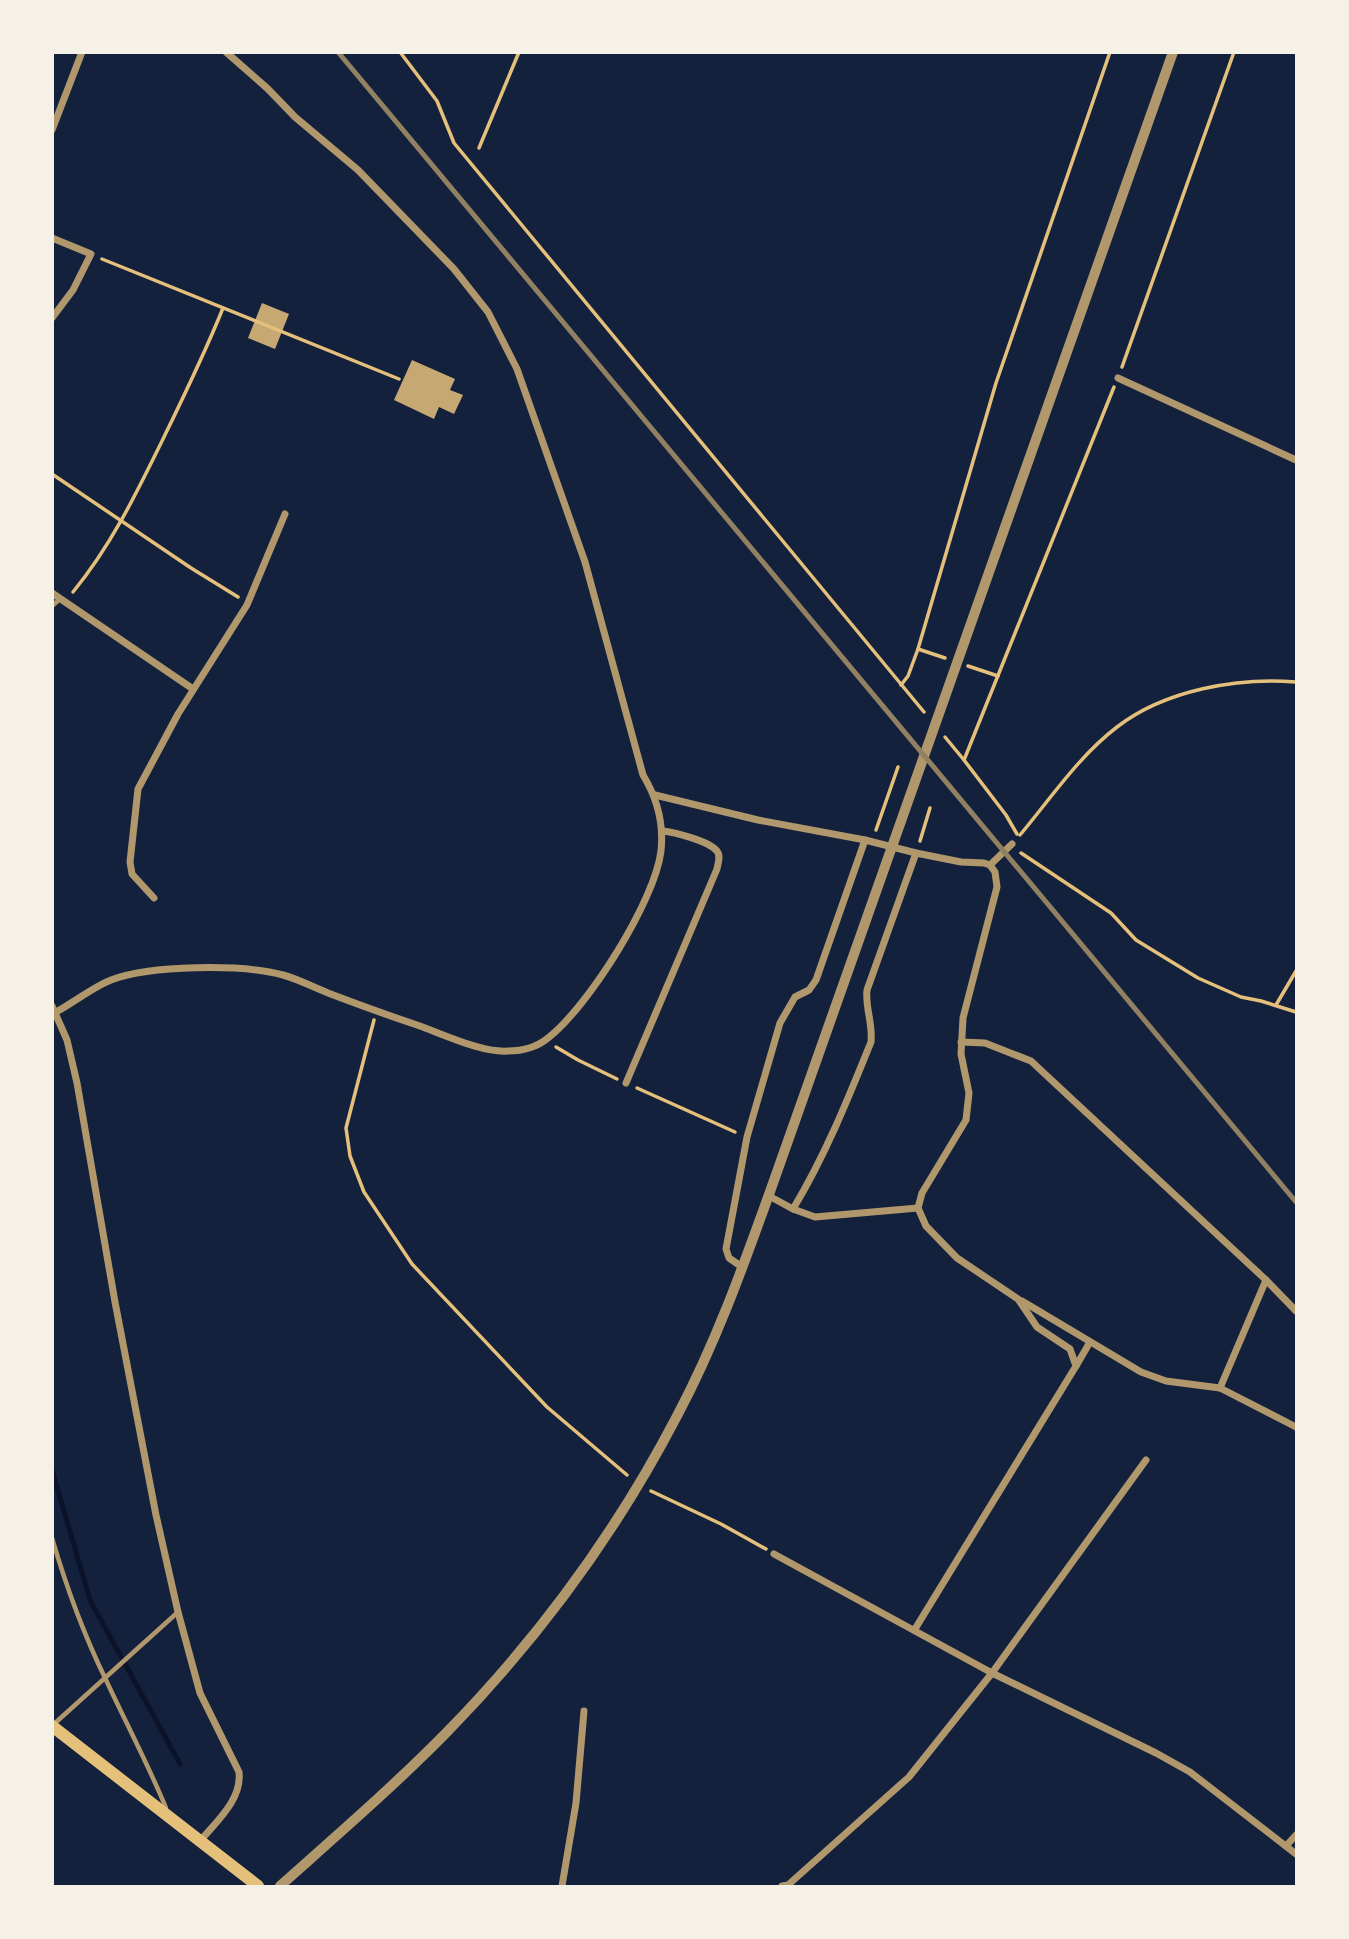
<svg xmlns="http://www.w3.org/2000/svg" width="1349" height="1939" font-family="'Zilla Slab',serif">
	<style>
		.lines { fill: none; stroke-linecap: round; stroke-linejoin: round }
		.stream { stroke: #0b132b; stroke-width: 5 }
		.building { fill: #c6a872 }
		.path { stroke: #e5c07b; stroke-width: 3.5 }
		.service { stroke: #b1986c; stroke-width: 4.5 }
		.minor { stroke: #b1986c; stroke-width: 7 }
		.tertiary { stroke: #b1986c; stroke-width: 10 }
		.secondary { stroke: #e5c07b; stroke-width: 12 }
		.rail { stroke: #918062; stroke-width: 5 }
	</style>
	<rect width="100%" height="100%" fill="#14213d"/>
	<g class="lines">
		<!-- stream -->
		<path class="stream" d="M52,1470L90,1600L180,1764"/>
	</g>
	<!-- building -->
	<g class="building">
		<path d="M262,303L289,314L275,349L248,338Z"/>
		<path d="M412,360L455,379L450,390L463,395L454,414L439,407L434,419L394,400Z"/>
	</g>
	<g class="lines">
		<!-- path -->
		<g class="path">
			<path d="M400,52L437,101L454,143L924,712"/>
			<path d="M479,148L519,52"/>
			<path d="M102,259L399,379"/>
			<path d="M1122,367L1234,52"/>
			<path d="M52,474L191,568L238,597"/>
			<path d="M73,592C111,546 137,492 163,439C184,396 205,353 223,308"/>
			<path d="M945,658L918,649L996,383L1110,52"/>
			<path d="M968,666L998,676"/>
			<path d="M901,685L908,676L918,649"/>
			<path d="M945,737L964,760"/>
			<path d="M876,830L898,767"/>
			<path d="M1017,834L1006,815L964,760L1114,387"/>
			<path d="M1020,835C1051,798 1079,756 1117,727C1165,690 1238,677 1296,682"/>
			<path d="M920,841L930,808"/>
			<path d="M1021,853L1111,913L1136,940L1198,978L1241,997L1261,1001L1296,1012"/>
			<path d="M1276,1005L1296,971"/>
			<path d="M374,1020L346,1128L350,1156L364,1192L412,1264L547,1407L627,1475"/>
			<path d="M556,1047L578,1060L617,1079"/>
			<path d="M637,1088L735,1132"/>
			<path d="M651,1491L721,1524L766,1549"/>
		</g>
		<!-- service -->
		<g class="service">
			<path d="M52,606L60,599"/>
			<path d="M52,1538C66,1586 84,1635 106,1680C126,1723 148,1764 166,1808"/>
			<path d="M54,1724L178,1612"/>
		</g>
		<!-- minor -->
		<g class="minor">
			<path d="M52,130L82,52"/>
			<path d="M52,238L91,254L73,290L52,318"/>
			<path d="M1118,378L1296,460"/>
			<path d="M52,593L193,689"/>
			<path d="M655,795L758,820L865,840L916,853L961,862L984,863L990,865L995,872L997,887L963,1018L961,1054L969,1093L966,1120L922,1193L918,1208L926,1226L957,1258L1018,1299L1037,1327L1070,1349L1076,1366L915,1629"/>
			<path d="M990,865L1012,844"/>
			<path d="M154,898L132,874L130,862L138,789L178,714L247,605L285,514"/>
			<path d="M52,1006L67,1040L77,1083L115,1302L156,1515L178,1612L200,1693L239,1772C242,1799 218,1820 201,1840"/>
			<path d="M56,1012C73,1003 93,987 111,980C150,965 242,964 283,975C298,979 313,987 328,993C357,1004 387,1015 417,1025C443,1034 482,1053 508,1051C522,1051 537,1047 548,1038C588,1007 655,901 661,851C664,823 657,798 643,775L585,562L517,369L488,312L454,269L358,170L295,117L268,89L226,52"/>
			<path d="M961,1042L985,1043L1031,1061L1266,1280L1220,1388L1166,1381L1141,1372L1022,1301"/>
			<path d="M626,1083L717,869C718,863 721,856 717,851C709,841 674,832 662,831"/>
			<path d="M769,1196L793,1209L815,1217L918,1208"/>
			<path d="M793,1209C825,1156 848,1099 871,1042C873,1023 865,1008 867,990L916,853"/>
			<path d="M742,1267L729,1258L726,1249L747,1137L780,1023L795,997L809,990L816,980L865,840"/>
			<path d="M1266,1280L1296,1311"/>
			<path d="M1076,1366L1090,1342"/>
			<path d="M1220,1388L1296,1427"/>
			<path d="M774,1554L992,1673L1156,1753L1190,1772L1296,1854"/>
			<path d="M1286,1846L1296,1835"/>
			<path d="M562,1886L576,1803L584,1711"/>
			<path d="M782,1886L788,1885L909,1777L992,1673L1146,1460"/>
		</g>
		<!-- tertiary -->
		<path class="tertiary" d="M280,1886C336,1836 394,1786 447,1732C538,1639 617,1531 677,1416C716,1343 744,1264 772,1186L1173,52"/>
		<!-- secondary -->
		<path class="secondary" d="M52,1726L258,1886"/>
		<!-- rail -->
		<path class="rail" d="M338,52L1296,1202"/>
	</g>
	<!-- border -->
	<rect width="1349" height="1939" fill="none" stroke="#f6f1e7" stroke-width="108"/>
</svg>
